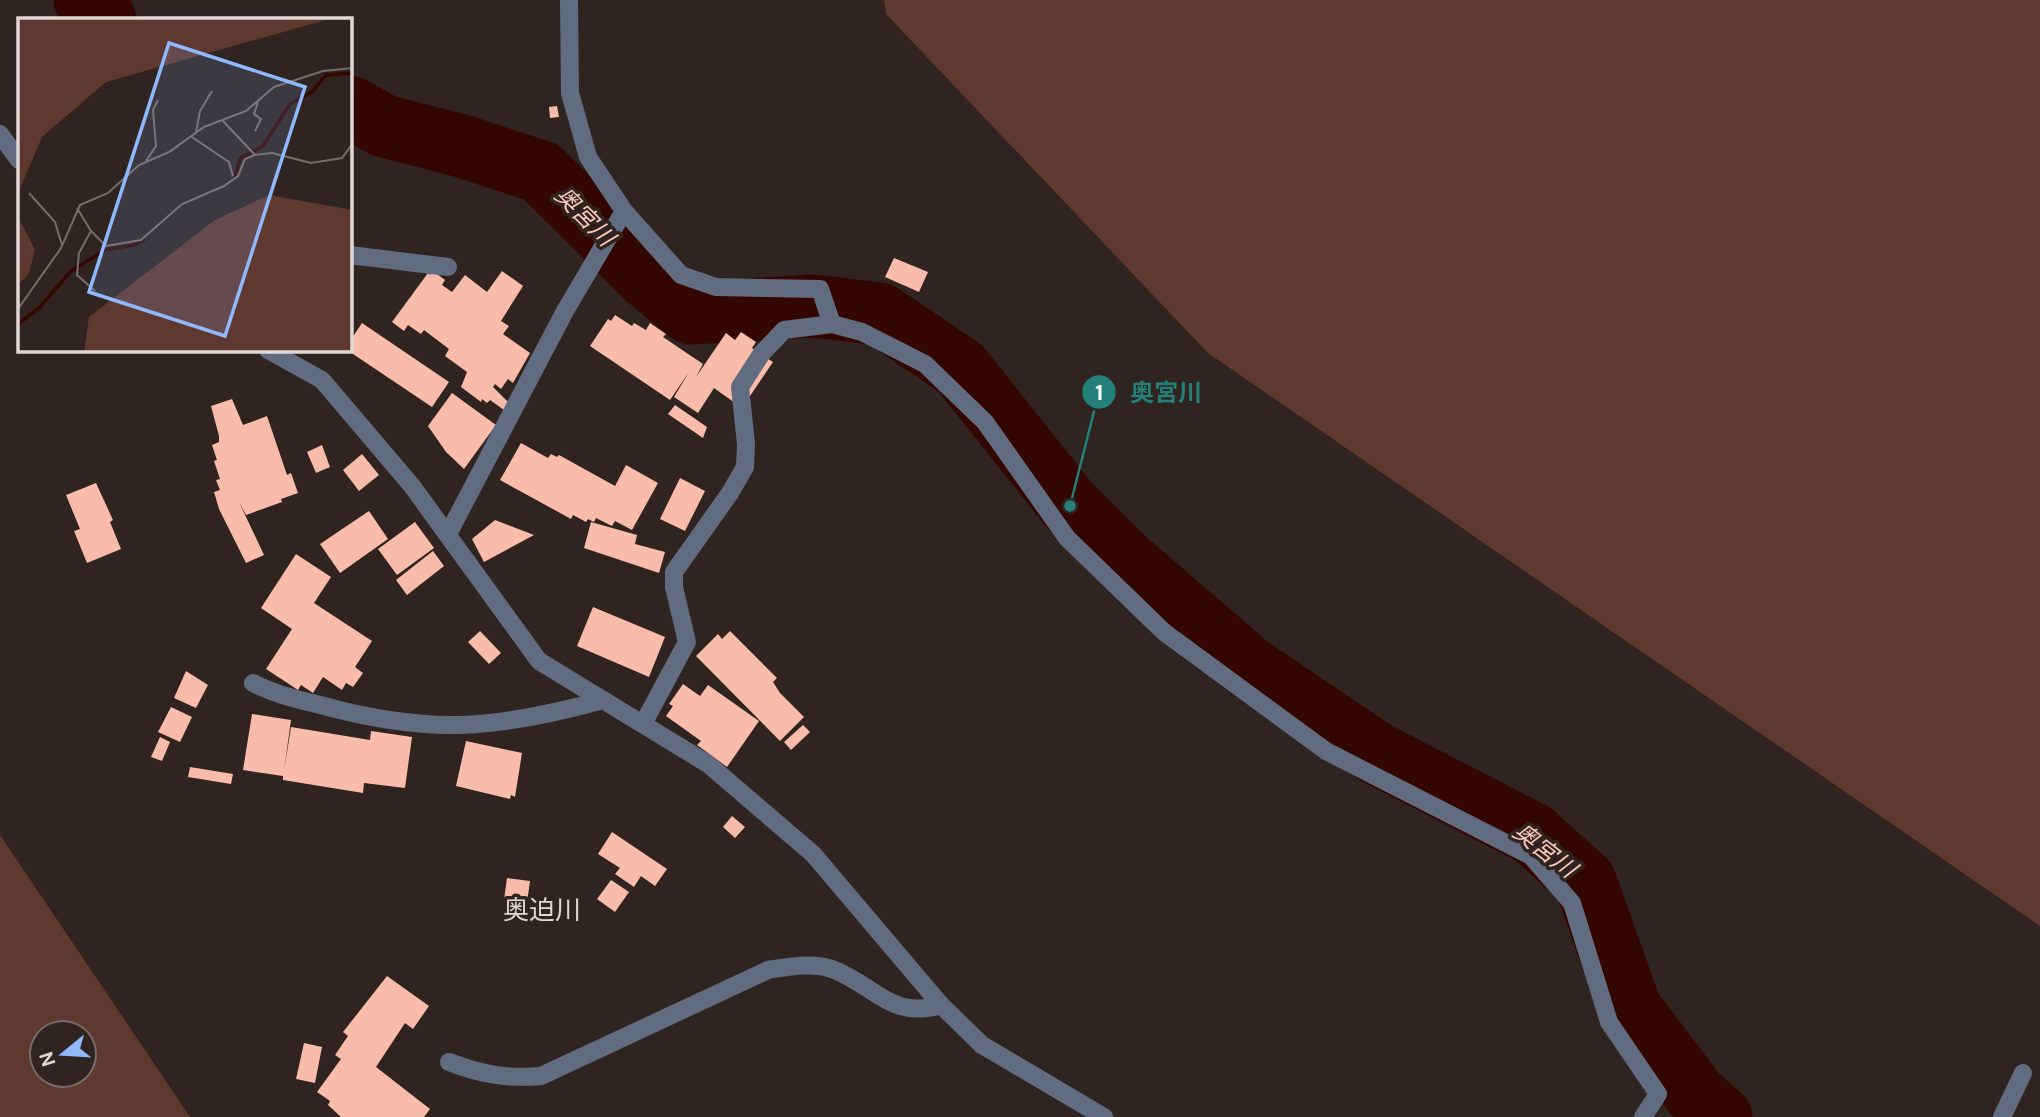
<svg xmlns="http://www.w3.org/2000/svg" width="2040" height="1117" font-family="'DM Sans','Noto Sans JP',sans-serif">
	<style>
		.green { fill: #5f392f; fill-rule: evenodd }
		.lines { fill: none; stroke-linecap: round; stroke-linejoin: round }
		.river { stroke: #330600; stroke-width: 63 }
		.building { fill: #f9bcab }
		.minor { stroke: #616c80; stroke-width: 18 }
		.labels { text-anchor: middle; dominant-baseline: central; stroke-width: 7; stroke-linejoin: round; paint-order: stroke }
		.water-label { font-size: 24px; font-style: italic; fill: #fdc9ba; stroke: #302421 }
		.quarter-label { font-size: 26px; fill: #e0d8d6; stroke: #302421 }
		.inset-river { fill: none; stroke: #330600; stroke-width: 3.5 }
		.inset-road { fill: none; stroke: #766c69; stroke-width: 2 }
		.view { fill: #90b8fd; fill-opacity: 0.15; stroke: #90b8fd; stroke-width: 3.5 }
		.inset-edge { fill: none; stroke: #e0d8d6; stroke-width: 3.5 }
		.leader { fill: none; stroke: #248078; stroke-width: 2.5 }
		.callout-dot { fill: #248078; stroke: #302421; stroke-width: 2.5 }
		.mark-label { font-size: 21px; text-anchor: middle; font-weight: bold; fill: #fff }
		.callout-label { font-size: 24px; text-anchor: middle; font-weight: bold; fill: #248078; stroke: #302421; stroke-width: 7; stroke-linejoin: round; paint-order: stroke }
	</style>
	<rect width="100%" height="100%" fill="#302421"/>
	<!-- green -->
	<g class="green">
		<path d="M884,0H2040V926L1208,353L886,14Z"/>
		<path d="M0,835L190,1117H0ZM84,1033V1075H42V1033Z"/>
	</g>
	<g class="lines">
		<!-- river -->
		<g class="river">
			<path d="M85,0L105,19"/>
			<path d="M350,107L384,126L462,146L541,172L648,278L691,313L814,306L880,314L960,368L1070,506L1125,560L1249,667L1376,753L1533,834L1585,881L1630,1008L1695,1094L1721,1117"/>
		</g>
	</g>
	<!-- building -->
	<g class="building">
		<path d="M557,106L559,117L550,118L549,107Z"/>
		<path d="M894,258L928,272L919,292L885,277Z"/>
		<path d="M433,271L445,280L442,285L452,292L465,275L487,292L502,271L523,286L501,321L509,326L503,334L530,353L513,383L508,379L501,389L495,384L493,387L509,403L504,410L490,400L487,403L482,399L481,402L461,387L467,372L445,356L449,349L424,330L421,334L408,325L404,331L392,322L428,273L430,275Z"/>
		<path d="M615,315L632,326L634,323L646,330L650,323L666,334L663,337L703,364L696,377L726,333L735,340L741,332L756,342L752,348L773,362L742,408L714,388L698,413L674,397L689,372L670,400L590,346L608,319L611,321Z"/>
		<path d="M362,323L449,382L432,407L350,352V341Z"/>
		<path d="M452,393L496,425L464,469L446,452L428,426Z"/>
		<path d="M232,399L243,425L267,416L287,475L291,473L298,493L281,499L282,502L246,515L239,502L264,555L246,563L219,509L214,492L220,490L216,480L220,479L214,461L217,460L212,445L219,442V436L211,406Z"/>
		<path d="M675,405L707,427L703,438L668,414Z"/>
		<path d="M521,443L548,458L551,454L557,457L559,455L615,486L626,465L658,483L632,530L615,521L612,526L596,518L594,522L588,519L586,522L573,515L571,519L500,480Z"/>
		<path d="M322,445L330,467L316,473L307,452Z"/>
		<path d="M362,454L379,475L359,491L343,470Z"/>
		<path d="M680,478L705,491L685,531L660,519Z"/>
		<path d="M96,483L113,520L110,522L121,549L87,563L74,531L80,529L66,495Z"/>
		<path d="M369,511L388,539L340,573L320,544Z"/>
		<path d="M495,520L534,535L484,562L472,539Z"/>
		<path d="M415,522L434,548L397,575L378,549Z"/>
		<path d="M591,522L637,535L635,544L665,552L659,573L584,548Z"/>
		<path d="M433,551L444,566L407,595L396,580Z"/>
		<path d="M296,554L331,577L314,603L372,641L355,667L363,673L353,687L346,683L342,690L323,677L313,693L301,685L298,690L266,669L292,629L261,608Z"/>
		<path d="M593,607L665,637L649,677L577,646Z"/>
		<path d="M480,631L501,653L489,664L468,642Z"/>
		<path d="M730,631L777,678L773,682L780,693L804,717L780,741L696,656L718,634L722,639Z"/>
		<path d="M186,671L208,685L196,708L174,698Z"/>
		<path d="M683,684L700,696L708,685L759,721L727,767L697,745L701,741L666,716L673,706L669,704Z"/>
		<path d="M171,707L192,717L180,742L158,732Z"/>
		<path d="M252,714L291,720L284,771L291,727L370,740L371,731L412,737L405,788L364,783L363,793L283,780V776L243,770Z"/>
		<path d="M803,725L810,732L791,750L784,742Z"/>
		<path d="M160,737L170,742L162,761L151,757Z"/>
		<path d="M466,741L522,753L515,797L511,795L510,799L456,786Z"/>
		<path d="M190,767L233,774L231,784L188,777Z"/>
		<path d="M732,816L745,827L735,838L723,827Z"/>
		<path d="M612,832L667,869L655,886L641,876L634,887L615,874L620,868L598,854Z"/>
		<path d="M507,878L530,881L527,903L504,900Z"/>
		<path d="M611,880L629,892L615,912L597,899Z"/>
		<path d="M387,976L429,1006L413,1029L405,1023L376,1067L430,1109L424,1117H341L328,1105L330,1101L317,1092L341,1059L335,1055L348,1036L343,1032Z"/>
		<path d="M304,1043L322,1047L315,1083L296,1079Z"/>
	</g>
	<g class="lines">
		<!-- minor -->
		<g class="minor">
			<path d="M0,134L19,160"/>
			<path d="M624,211L681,275L716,287L820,289L832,324L862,332L925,364L985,422L1067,538L1164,632L1326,751L1531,856L1572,903L1609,1022L1658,1094L1643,1117"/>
			<path d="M350,255L448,267"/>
			<path d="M268,350L322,380L412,486L539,661L708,764L813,854L941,1005L982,1045L1104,1117"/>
			<path d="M448,534L565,311L624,211L588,157L570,93L569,0"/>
			<path d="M253,683C276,695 300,700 324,706C431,735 498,729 603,700"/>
			<path d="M643,724L687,642L674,587V572L730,493L745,467L746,444L740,387L762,353L784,330L832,324"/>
			<path d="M449,1062C480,1074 507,1079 541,1076L768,970C788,967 812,962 832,969C875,985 890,1020 941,1005"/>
			<path d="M2002,1117L2023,1073"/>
		</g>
	</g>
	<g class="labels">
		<!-- water labels -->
		<g class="water-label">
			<text transform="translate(585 216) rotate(45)">奥宮川</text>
			<text transform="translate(1545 850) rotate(38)">奥宮川</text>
		</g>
		<!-- quarter labels -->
		<g class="quarter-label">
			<text x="542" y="910">奥迫川</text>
		</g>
	</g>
	<!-- overview -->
	<g transform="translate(18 18)">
		<rect width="334" height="334" fill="#302421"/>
		<path d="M0,1H311L88,64L24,119L0,175ZM251,177L334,192V334H66L71,299L197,202ZM0,199L17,232L11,255L0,267Z" fill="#5f392f"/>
		<path class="inset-river" d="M217,159L222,141L245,128L272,86L294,74L308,57L335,55M0,306L21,290L53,253L87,232L117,227L127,221"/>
		<path class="inset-road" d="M205,103L237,137L254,135L293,145L324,140L335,125M237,113L243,101L236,96L240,84M178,115L182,93L194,73M174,119L211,144L215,158M128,143L138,128L135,92L140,82M11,175L37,204L44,227M59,190L73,213L61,235L59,257L77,273M73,213L88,228L123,222L164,186L206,168L220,158L227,141L237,137M0,291L43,230L62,187L90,175L121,147L151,134L186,109L228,93L256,69L305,53L335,50"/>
		<path class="view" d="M151,25L287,69L207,318L71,274Z"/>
		<rect width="334" height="334" class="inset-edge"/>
	</g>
	<!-- callouts -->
	<path class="leader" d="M1070 506L1099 392"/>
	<g class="callout-dot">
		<circle cx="1070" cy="506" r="7"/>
		<circle cx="1099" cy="392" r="18"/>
	</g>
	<g class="mark-label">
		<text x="1099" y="400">1</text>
	</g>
	<g class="callout-label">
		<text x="1166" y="401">奥宮川</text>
	</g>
	<!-- north arrow -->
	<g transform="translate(63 1054) rotate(252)"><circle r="33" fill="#302421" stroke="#766c69" stroke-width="2"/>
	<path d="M0-5L12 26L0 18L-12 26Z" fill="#90b8fd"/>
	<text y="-10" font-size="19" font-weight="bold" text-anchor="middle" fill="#e0d8d6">N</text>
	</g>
</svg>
